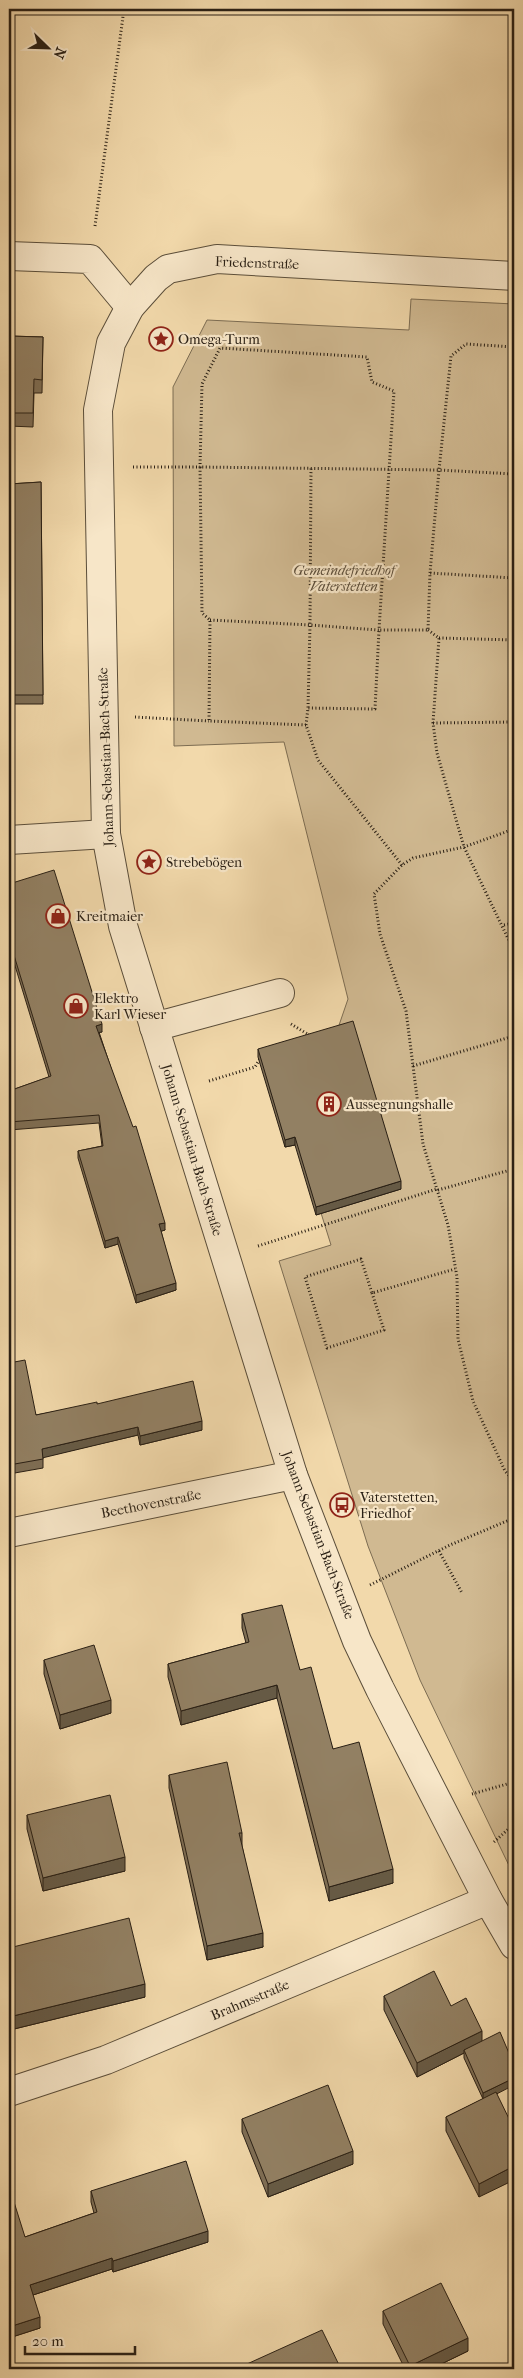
<svg xmlns="http://www.w3.org/2000/svg" width="523" height="2378" font-family="'IM FELL French Canon',serif">
	<style>
		.green { fill: #d0b991; stroke: #7c6c52 }
		.lines { fill: none; stroke-linecap: round; stroke-linejoin: round }
		.minor-casing { stroke: #5b4e3a; stroke-width: 30 }
		.path { stroke: #291f14; stroke-width: 3; stroke-dasharray: 1 2.5; stroke-linecap: butt }
		.minor { stroke: #f7e6c8; stroke-width: 28 }
		.wall { fill: #7e6e55; stroke: #291f14 }
		.shaded-wall { fill: #665a45; stroke: #291f14 }
		.building { fill: #928063; stroke: #291f14 }
		.labels { text-anchor: middle; dominant-baseline: central; stroke-width: 4.5; stroke-linejoin: round; paint-order: stroke }
		.street-label { font-size: 14px; fill: #291f14; stroke: #f7e6c8 }
		.poi-label { font-size: 14px; fill: #291f14; stroke: #f7e6c8; text-anchor: start }
		.park-label { font-size: 14px; font-style: italic; fill: #5b4d3a; stroke: #f7e6c8 }
	</style>
	<rect width="100%" height="100%" fill="#f2d9ab"/>
	<filter id="stains"><feTurbulence type="fractalNoise" baseFrequency=".004" numOctaves="4"/><feColorMatrix values="0 0 0 0 .2 0 0 0 0 .09 0 0 0 0 .02 0 0 0 .5 -.17"/></filter>
	<radialGradient id="worn" r=".72"><stop offset=".6" stop-color="#630" stop-opacity="0"/><stop offset="1" stop-color="#630" stop-opacity=".3"/></radialGradient>
	<!-- green -->
	<path class="green" d="M411,299L514,304V1876L420,1680L368,1546L279,1261L331,1245L321,1213L336,1034L348,999L284,742L174,746L173,387L207,320L409,330Z"/>
	<g class="lines">
		<!-- minor casing -->
		<g class="minor-casing">
			<g id="minor">
				<path d="M9,256L90,259L130,307"/>
				<path d="M514,276L217,259L168,269L156,278L130,307L111,343L98,410L106,834L123,926L293,1475L357,1641L380,1689L488,1900L514,1945"/>
				<path d="M9,840L106,834"/>
				<path d="M154,1027L280,993"/>
				<path d="M9,1533L293,1475"/>
				<path d="M9,2092L106,2060L488,1900"/>
			</g>
		</g>
		<!-- path -->
		<g class="path">
			<path d="M95,226L124,9"/>
			<path d="M133,467H200L202,384L220,348L367,357L372,382L394,391L379,630L310,625L308,708"/>
			<path d="M430,573L439,470L514,474"/>
			<path d="M210,620L310,625L311,468"/>
			<path d="M428,630L439,638L433,723L437,753L464,847L514,951"/>
			<path d="M439,638L514,640"/>
			<path d="M135,717L209,721"/>
			<path d="M433,723L514,722"/>
			<path d="M306,725L209,721L210,620L202,613L200,467L439,470L451,356L466,344L514,347"/>
			<path d="M514,829L464,847L413,858L402,865L374,894L380,934L406,1011L423,1144L448,1225L457,1277L458,1339L473,1401L505,1471L514,1481"/>
			<path d="M402,865L318,760L306,725L308,708L375,709L379,630H428L430,573L514,578"/>
			<path d="M504,925L514,923"/>
			<path d="M291,1024L309,1035H307"/>
			<path d="M413,1066L514,1036"/>
			<path d="M209,1081L255,1067L261,1057"/>
			<path d="M438,1190L514,1169"/>
			<path d="M258,1246L437,1189"/>
			<path d="M372,1293L384,1330L327,1348L305,1277L361,1259L372,1293L455,1269"/>
			<path d="M439,1551L462,1593"/>
			<path d="M370,1585L450,1545L514,1518"/>
			<path d="M472,1794L514,1782"/>
			<path d="M494,1842L514,1824"/>
		</g>
		<!-- minor -->
		<use href="#minor" class="minor"/>
	</g>
	<!-- wall -->
	<g class="wall">
		<path d="M9,336L43,337L42,393H34L33,427L9,426Z"/>
		<path d="M41,482L43,704H9V484Z"/>
		<path d="M9,884L102,1032H99L165,1230L161,1231L176,1290L136,1303L118,1244L105,1248L78,1158V1151L102,1146L99,1123L9,1130V1091L49,1077L9,946Z"/>
		<path d="M258,1049L401,1189L316,1215L295,1145L285,1147L258,1057Z"/>
		<path d="M9,1363L36,1415L97,1404L202,1430L140,1445L138,1435L43,1457V1468L9,1474Z"/>
		<path d="M242,1614L300,1670L333,1749L393,1883L329,1901L277,1698L181,1725L168,1677V1664L246,1643L242,1628Z"/>
		<path d="M44,1660L111,1713L60,1729L44,1674Z"/>
		<path d="M169,1775L242,1833V1846L263,1947L207,1960L169,1788Z"/>
		<path d="M27,1815L125,1871L43,1891L27,1829Z"/>
		<path d="M9,1948L145,1997L14,2029V2037L9,2038Z"/>
		<path d="M384,1996L451,2006L482,2041L497,2094L479,2197L446,2131V2117L483,2099L464,2058V2053L417,2077L384,2010Z"/>
		<path d="M242,2119L353,2164L268,2197L242,2132Z"/>
		<path d="M91,2191L208,2242L113,2272L112,2269L33,2295L40,2328L9,2338L25,2237L94,2213L91,2202Z"/>
		<path d="M383,2311L468,2351L431,2369H405L383,2324Z"/>
	</g>
	<!-- shaded-wall -->
	<g class="shaded-wall">
		<path d="M102,1024V1032L96,1033V1026Z"/>
		<path d="M295,1137V1145L285,1147V1140Z"/>
		<path d="M401,1181V1189L316,1215V1207Z"/>
		<path d="M165,1223V1230L159,1232V1224Z"/>
		<path d="M118,1237V1244L105,1248V1241Z"/>
		<path d="M176,1283V1290L136,1303V1295Z"/>
		<path d="M202,1421V1430L140,1445V1436Z"/>
		<path d="M138,1427V1435L42,1458V1449Z"/>
		<path d="M277,1685V1698L181,1725V1711Z"/>
		<path d="M111,1700V1713L60,1729V1715Z"/>
		<path d="M125,1857V1871L43,1891V1878Z"/>
		<path d="M393,1869V1883L329,1901V1887Z"/>
		<path d="M263,1933V1947L207,1960V1946Z"/>
		<path d="M145,1984V1997L14,2029V2023L13,2016Z"/>
		<path d="M482,2031V2044L464,2050V2053L417,2077V2063Z"/>
		<path d="M514,2078V2085L483,2101V2093Z"/>
		<path d="M353,2151V2164L268,2197V2184Z"/>
		<path d="M514,2166V2180L479,2197V2184Z"/>
		<path d="M208,2231V2242L113,2272V2261Z"/>
		<path d="M112,2258V2269L30,2296V2285Z"/>
		<path d="M40,2317V2328L9,2338V2327Z"/>
		<path d="M468,2338V2351L431,2369H410V2366Z"/>
	</g>
	<!-- building -->
	<g class="building">
		<path d="M9,336L43,337L42,380L34,379L33,413H9Z"/>
		<path d="M41,482L43,695H9V484Z"/>
		<path d="M54,870L102,1024L96,1026L133,1127L136,1126L165,1223L159,1224L176,1283L136,1295L118,1237L105,1241L78,1151L103,1146L99,1115L9,1122V1091L51,1076L9,939V884Z"/>
		<path d="M353,1021L401,1181L316,1207L295,1137L285,1140L258,1049Z"/>
		<path d="M25,1360L36,1415L97,1402V1404L193,1381L202,1421L140,1436L138,1427L42,1449L43,1459L9,1465V1363Z"/>
		<path d="M282,1605L300,1670L311,1667L333,1749L359,1742L393,1869L329,1887L277,1685L181,1711L168,1664L249,1642L242,1614Z"/>
		<path d="M94,1645L111,1700L60,1715L44,1660Z"/>
		<path d="M227,1762L242,1833H239L263,1933L207,1946L169,1775Z"/>
		<path d="M110,1795L125,1857L43,1878L27,1815Z"/>
		<path d="M129,1918L145,1984L13,2016L14,2023L9,2024V1948Z"/>
		<path d="M434,1971L451,2006L466,1998L482,2031L417,2063L384,1996Z"/>
		<path d="M500,2032L514,2065V2078L483,2093L464,2050Z"/>
		<path d="M328,2085L353,2151L268,2184L242,2119Z"/>
		<path d="M496,2092L514,2129V2166L479,2184L446,2117Z"/>
		<path d="M186,2161L208,2231L113,2261L112,2258L30,2285L40,2317L9,2327V2203L14,2202L25,2237L97,2212L91,2191Z"/>
		<path d="M441,2283L468,2338L410,2366L383,2311Z"/>
		<path d="M322,2330L341,2369H236Z"/>
	</g>
	<!-- icons -->
	<defs>
		<g id="sight-ring" transform="scale(1.25)"><circle r="9.5" fill="#f7e6c8" stroke="#8f2418" stroke-width="1.5"/><path d="M0-6L1.8-2.2L6-1.7L2.9 1.2L3.7 5.4L0 3.3L-3.7 5.4L-2.9 1.2L-6-1.7L-1.8-2.2Z" fill="#8f2418"/></g>
		<g id="shop-ring" transform="scale(1.25)"><circle r="9.5" fill="#f7e6c8" stroke="#8f2418" stroke-width="1.5"/><path d="M-5-2.5h2.3a2.7 3.5 0 0 1 5.4 0H5L5.5 6h-11ZM-1.5-2.5h3a1.5 2.3 0 0 0-3 0Z" fill="#8f2418"/></g>
		<g id="building-ring" transform="scale(1.25)"><circle r="9.5" fill="#f7e6c8" stroke="#8f2418" stroke-width="1.5"/><path d="M-4-6H4V6H1V3H-1V6H-4ZM-2.5-4.3h1.7v1.8h-1.7ZM.8-4.3h1.7v1.8H.8ZM-2.5-1h1.7V.8h-1.7ZM.8-1h1.7V.8H.8Z" fill="#8f2418"/></g>
		<g id="bus-ring" transform="scale(1.25)"><circle r="9.5" fill="#f7e6c8" stroke="#8f2418" stroke-width="1.5"/><path d="M-5-6H5V4H4V6H2V4H-2V6H-4V4H-5ZM-3.5-4V0h7V-4ZM-3.5 1.2v1.5H-2V1.2ZM2 1.2v1.5H3.5V1.2Z" fill="#8f2418"/></g>
	</defs>
	<g fill-rule="evenodd">
		<use href="#sight-ring" x="161" y="339"/>
		<use href="#sight-ring" x="149" y="862"/>
		<use href="#shop-ring" x="58" y="916"/>
		<use href="#shop-ring" x="76" y="1006"/>
		<use href="#building-ring" x="329" y="1104"/>
		<use href="#bus-ring" x="342" y="1505"/>
	</g>
	<g class="labels">
		<!-- street labels -->
		<g class="street-label">
			<text transform="translate(257 263) rotate(2)">Friedenstraße</text>
			<text transform="translate(106 757) rotate(-92)">Johann-Sebastian-Bach-Straße</text>
			<text transform="translate(192 1150) rotate(73)">Johann-Sebastian-Bach-Straße</text>
			<text transform="translate(151 1504) rotate(-11)">Beethovenstraße</text>
			<text transform="translate(318 1535) rotate(69)">Johann-Sebastian-Bach-Straße</text>
			<text transform="translate(250 2000) rotate(-23)">Brahmsstraße</text>
		</g>
		<!-- poi labels -->
		<g class="poi-label">
			<text x="178" y="339">Omega-Turm</text>
			<text x="166" y="862">Strebebögen</text>
			<text x="76" y="916">Kreitmaier</text>
			<text x="94" y="998">Elektro<tspan x="94" dy="16">Karl Wieser</tspan></text>
			<text x="346" y="1104">Aussegnungshalle</text>
			<text x="360" y="1497">Vaterstetten,<tspan x="360" dy="16">Friedhof</tspan></text>
		</g>
		<!-- park labels -->
		<g class="park-label">
			<text x="344" y="570">Gemeindefriedhof<tspan x="344" dy="16">Vaterstetten</tspan></text>
		</g>
	</g>
	<!-- margin -->
	<rect width="523" height="2378" fill="none" stroke="#f2d9ab" stroke-width="30"/>
	<rect x="10" y="10" width="503" height="2358" fill="none" stroke="#291f14" stroke-width="2.5"/>
	<rect x="15" y="15" width="493" height="2348" fill="none" stroke="#291f14"/>
	<!-- north arrow -->
	<g transform="translate(48 48) rotate(113)" stroke="#f7e6c8" stroke-width="4" paint-order="stroke">
	<path d="M0-4L9 19L0 12L-9 19Z" fill="#291f14"/>
	<text y="-8" font-size="14" font-weight="bold" text-anchor="middle" fill="#291f14">N</text>
	</g>
	<!-- scale -->
	<path d="M25 2346v8h110v-8" fill="none" stroke="#291f14" stroke-width="2.5"/>
	<text x="32" y="2346" font-size="15" fill="#291f14" stroke="#f7e6c8" stroke-width="4" paint-order="stroke">20 m</text>
	<rect width="100%" height="100%" filter="url(#stains)"/>
	<rect width="100%" height="100%" fill="url(#worn)"/>
</svg>
